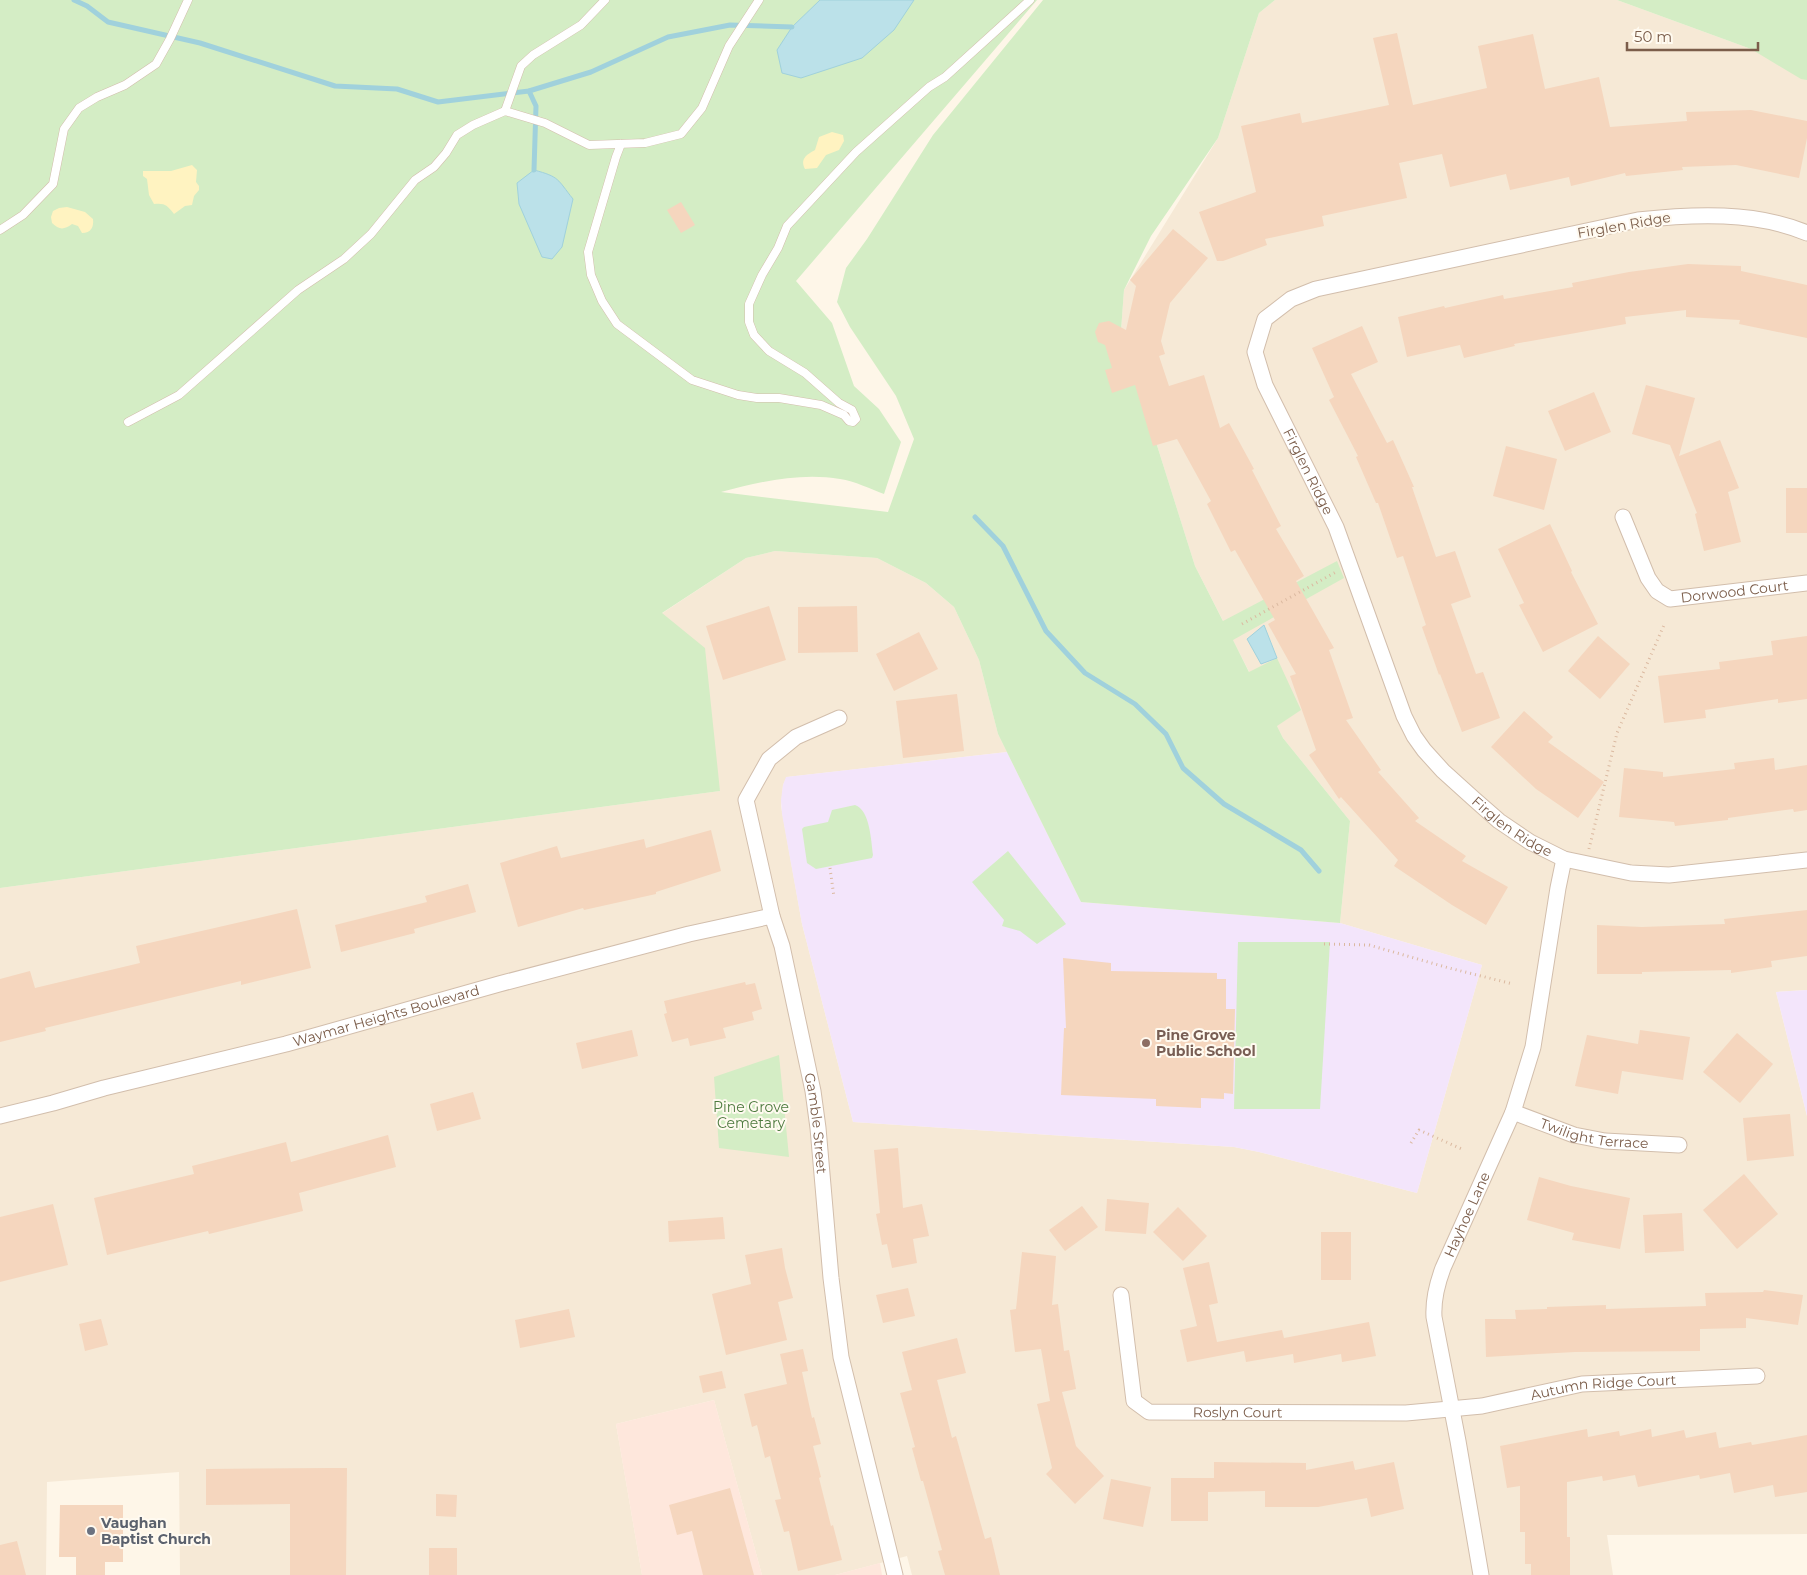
<svg xmlns="http://www.w3.org/2000/svg" width="1807" height="1575" font-family="Montserrat,sans-serif">
	<style>
		.residential { fill: #f6e9d6 }
		.commercial { fill: #fee7dc }
		.education { fill: #f3e5fb }
		.green { fill: #d4edc5 }
		.sand { fill: #fff3c1 }
		.water { fill: #bbe1e9; stroke: #a0d1dc }
		.lines { fill: none; stroke-linecap: round; stroke-linejoin: round }
		.stream { stroke: #a0d1dc; stroke-width: 5 }
		.building { fill: #f5d6be }
		.service-casing { stroke: #d2beac; stroke-width: 9 }
		.minor-casing { stroke: #d2beac; stroke-width: 17 }
		.path { stroke: #dbb9a0; stroke-width: 3; stroke-dasharray: 1 4; stroke-linecap: butt }
		.service { stroke: #fff; stroke-width: 8 }
		.minor { stroke: #fff; stroke-width: 15 }
		.education-dot { fill: #8d6e63; stroke: #fffaf0; stroke-width: 2 }
		.worship-dot { fill: #6b7280; stroke: #fffaf0; stroke-width: 2 }
		.labels { text-anchor: middle; dominant-baseline: central; stroke-width: 4; stroke-linejoin: round; paint-order: stroke }
		.street-label { font-size: 14px; fill: #7b5d4a; stroke: #fffaf0 }
		.education-label { font-size: 14px; font-weight: bold; fill: #785e54; stroke: #fffaf0; text-anchor: start }
		.park-label { font-size: 14px; fill: #4d7a3e; stroke: #fffaf0 }
		.worship-label { font-size: 14px; font-weight: bold; fill: #5b616d; stroke: #fffaf0; text-anchor: start }
	</style>
	<rect width="100%" height="100%" fill="#fef6e8"/>
	<!-- residential -->
	<path class="residential" d="M1275,0H1617L1751,49L1807,71V990L1776,992L1807,1116V1534L1607,1535L1613,1575H912L907,1556L835,1575H762L714,1400L616,1424L642,1575H180L179,1472L47,1482L46,1575H0V888L720,791L658,616L746,558L775,551L877,558L926,583L954,607L979,660L998,734L1007,752L787,777L783,785L781,806L802,924L853,1122L1234,1147L1259,1152L1417,1193L1482,965L1340,923L1350,821L1283,738L1195,566L1121,331L1124,290L1218,138L1259,13Z"/>
	<!-- commercial -->
	<g class="commercial">
		<path d="M714,1400L762,1575H642L616,1424Z"/>
		<path d="M880,1563L882,1575H835Z"/>
	</g>
	<!-- education -->
	<g class="education">
		<path d="M1007,752L1081,902L1340,923L1482,965L1417,1193L1259,1152L1234,1147L853,1122L802,924L782,814L781,800L783,785L786,777Z"/>
		<path d="M1807,990V1116L1776,992Z"/>
	</g>
	<!-- green -->
	<g class="green">
		<path d="M0,0H1037L796,281L832,323L854,386L879,409L901,442L884,494C870,489 855,481 840,479C801,472 759,482 721,492L888,512L914,439L896,396L850,327L837,302L846,268L867,239L933,135L1043,0H1275L1259,13L1218,138L1151,236L1124,290L1121,331L1195,566L1223,621L1337,561L1344,578L1233,640L1249,672L1277,658L1301,710L1277,726L1283,738L1350,821L1340,923L1081,902L998,734L979,660L954,607L926,583L877,558L775,551L746,558L662,613L705,648L720,791L0,888Z"/>
		<path d="M1617,0H1807V80L1801,79L1751,49Z"/>
		<path d="M855,805C870,810 871,840 873,855L872,858L816,869L807,863L802,829L804,827L828,822L832,810Z"/>
		<path d="M1008,851L1066,924L1037,944L1020,931L1002,926L1004,920L972,882Z"/>
		<path d="M1238,942H1330L1320,1109H1234Z"/>
		<path d="M779,1055L789,1157L719,1148L714,1077Z"/>
	</g>
	<!-- sand -->
	<g class="sand">
		<path d="M832,132L843,135L844,141L839,150L826,155L817,168L805,169C800,159 806,155 815,150L819,137Z"/>
		<path d="M192,165L197,170L196,182L199,186V190L194,196L192,205L185,206L174,214C167,205 165,203 154,204L149,195L147,179L143,176V171H171Z"/>
		<path d="M67,207L85,212L93,219C94,227 91,233 82,233L78,226L72,224C64,230 59,230 52,223L51,217L53,211L59,208Z"/>
	</g>
	<!-- water -->
	<g class="water">
		<path d="M820,0H914L894,30L862,58L801,78L782,73L777,50L792,27Z"/>
		<path d="M534,170C560,177 557,179 573,199L562,247L552,259L542,257L519,204L517,183Z"/>
		<path d="M1264,625L1277,658L1261,664L1247,639Z"/>
	</g>
	<g class="lines">
		<!-- stream -->
		<g class="stream">
			<path d="M74,0L87,6L108,22L200,43L335,86L397,89L438,102L529,91L591,72L668,37L730,25L792,27"/>
			<path d="M529,91L536,106L534,170"/>
			<path d="M975,517L1003,546L1046,631L1085,673L1135,704L1166,734L1183,768L1224,804L1301,850L1319,871"/>
		</g>
	</g>
	<!-- building -->
	<g class="building">
		<path d="M1397,33L1413,105L1487,88L1478,46L1533,34L1545,89L1599,77L1610,127L1687,121L1686,112L1751,110L1807,121V138L1799,178L1736,165L1682,167L1683,170L1626,176L1625,173L1571,186L1569,177L1510,190L1506,174L1450,187L1442,154L1399,163L1407,198L1322,216L1324,226L1265,239L1267,245L1223,261H1217L1199,212L1256,192L1241,126L1300,113L1302,123L1389,105L1373,38Z"/>
		<path d="M681,202L695,225L681,233L667,210Z"/>
		<path d="M1173,229L1208,258L1170,303L1161,341L1165,354L1159,356L1169,386L1204,375L1220,428L1229,423L1254,469L1252,470L1281,526L1276,529L1304,576L1296,581L1334,648L1329,650L1353,718L1346,720L1381,770L1378,772L1419,818L1415,821L1466,856L1462,861L1508,887L1486,925L1452,905L1394,866L1398,860L1341,797L1339,799L1309,755L1316,750L1290,676L1296,674L1268,624L1275,620L1235,550L1231,552L1207,504L1211,501L1177,439L1153,446L1135,385L1112,393L1105,370L1112,368L1105,345L1098,342L1095,332L1099,323L1109,321L1126,330L1136,286L1130,280Z"/>
		<path d="M1688,264L1741,266V271L1807,285V338L1739,324L1740,320L1686,317V310L1625,317L1626,324L1514,344L1515,346L1464,358L1460,345L1407,357L1398,317L1444,306L1445,308L1503,295L1504,299L1573,287L1572,283L1629,272Z"/>
		<path d="M1362,326L1378,362L1351,374L1387,443L1393,440L1414,487H1412L1436,557L1455,551L1471,597L1451,604L1476,674L1483,672L1500,718L1462,732L1440,674L1439,675L1422,627L1426,625L1403,556L1397,558L1378,503H1376L1356,457L1358,456L1329,400L1334,397L1312,348Z"/>
		<path d="M1646,385L1695,398L1679,456L1720,440L1739,488L1728,492L1741,542L1704,551L1695,514L1697,513L1670,445L1632,434Z"/>
		<path d="M1594,392L1611,432L1565,451L1548,411Z"/>
		<path d="M1506,446L1557,459L1544,510L1493,496Z"/>
		<rect x="1786" y="488" width="21" height="45"/>
		<path d="M1550,524L1572,571L1571,572L1598,624L1543,652L1519,605L1524,603L1498,549Z"/>
		<path d="M769,606L786,660L723,680L706,626Z"/>
		<path d="M857,606L858,652L798,653V607Z"/>
		<path d="M919,632L938,669L894,691L876,654Z"/>
		<path d="M1598,636L1630,664L1600,699L1568,671Z"/>
		<path d="M1807,636V699L1778,703V699L1705,710L1706,718L1664,723L1658,676L1720,669L1719,662L1773,655L1771,641Z"/>
		<path d="M957,694L964,751L903,758L896,701Z"/>
		<path d="M1524,711L1553,737L1548,742L1604,782L1578,818L1536,789L1491,747Z"/>
		<path d="M1774,758L1775,770L1807,765V810L1794,812L1793,809L1728,818V820L1675,826L1674,822L1619,817L1624,768L1663,772V777L1735,769L1734,763Z"/>
		<path d="M711,830L721,871L656,892V894L584,910L583,908L518,927L500,863L557,846L561,858L644,839L646,848Z"/>
		<path d="M468,884L476,912L414,929L415,933L341,952L335,925L427,902L425,896Z"/>
		<path d="M297,909L311,968L241,985V981L45,1028L46,1031L0,1042V979L30,971L35,988L140,963L136,946Z"/>
		<path d="M1807,910V956L1771,961L1772,967L1731,973V970L1642,972V974H1597V925L1642,927L1725,924L1724,919Z"/>
		<path d="M1063,958L1111,963V971L1217,973V979H1226V1009H1235L1233,1094L1224,1093V1099L1201,1098V1108L1156,1106V1099L1061,1095L1064,1028H1066Z"/>
		<path d="M745,982L746,985L755,983L762,1009L752,1012L754,1020L723,1028L726,1038L690,1046L688,1038L672,1042L664,1014L667,1013L664,1001Z"/>
		<path d="M632,1030L638,1056L582,1069L576,1043Z"/>
		<path d="M1640,1030L1690,1037L1683,1080L1622,1071L1618,1094L1575,1086L1587,1035L1638,1044Z"/>
		<path d="M1737,1033L1773,1064L1740,1103L1703,1072Z"/>
		<path d="M473,1092L481,1119L437,1131L430,1104Z"/>
		<path d="M1790,1114L1794,1156L1747,1161L1743,1118Z"/>
		<path d="M388,1135L396,1167L299,1193L303,1211L209,1234L208,1231L107,1255L94,1198L194,1174L192,1166L286,1142L291,1162Z"/>
		<path d="M898,1148L903,1208L922,1204L929,1236L913,1239L917,1263L892,1268L887,1244L882,1245L876,1214L880,1213L874,1150Z"/>
		<path d="M1744,1174L1778,1214L1737,1249L1703,1210Z"/>
		<path d="M1539,1177L1571,1186L1630,1198L1620,1249L1572,1240L1574,1233L1527,1220Z"/>
		<path d="M1107,1199L1149,1203L1146,1234L1105,1231Z"/>
		<path d="M53,1204L68,1265L0,1282V1217Z"/>
		<path d="M1082,1206L1098,1227L1065,1251L1049,1230Z"/>
		<path d="M1178,1207L1207,1236L1183,1261L1153,1232Z"/>
		<path d="M1682,1213L1684,1251L1645,1253L1643,1215Z"/>
		<path d="M723,1217L725,1239L669,1242L668,1221Z"/>
		<rect x="1321" y="1232" width="30" height="48"/>
		<path d="M782,1248L785,1268L793,1298L778,1302L787,1340L726,1355L712,1294L751,1284L745,1255Z"/>
		<path d="M1022,1252L1056,1256L1052,1305L1058,1304L1064,1351L1069,1350L1076,1389L1062,1392L1076,1446L1104,1476L1075,1504L1046,1474L1052,1468L1037,1404L1050,1401L1041,1349L1015,1352L1010,1310L1016,1309Z"/>
		<path d="M1209,1262L1218,1303L1209,1305L1217,1342L1282,1330L1284,1338L1369,1322L1376,1356L1342,1362L1341,1354L1294,1363L1293,1354L1246,1362L1244,1351L1187,1362L1180,1330L1197,1326L1183,1268Z"/>
		<path d="M908,1288L915,1316L883,1323L876,1295Z"/>
		<path d="M1764,1290L1803,1295L1798,1325L1746,1318V1328L1700,1329V1351L1575,1352L1486,1357L1485,1319H1516L1515,1310L1547,1309V1307L1606,1305V1309L1706,1306L1705,1293L1763,1292Z"/>
		<path d="M569,1309L575,1337L520,1348L515,1320Z"/>
		<path d="M101,1319L108,1345L85,1351L79,1324Z"/>
		<path d="M957,1338L966,1373L937,1380L952,1438L956,1436L985,1539L991,1537L1000,1575H945L938,1551L942,1550L923,1481H921L912,1448L915,1447L900,1393L912,1390L902,1352Z"/>
		<path d="M803,1349L808,1371L802,1372L812,1418L814,1417L821,1444L813,1446L821,1477L819,1478L831,1526L833,1525L842,1560L798,1571L789,1531L784,1532L775,1500L781,1499L770,1456L765,1458L757,1425L752,1427L744,1394L787,1384L780,1354Z"/>
		<path d="M722,1371L726,1388L703,1393L699,1376Z"/>
		<path d="M1587,1429L1588,1437L1619,1431L1620,1436L1651,1429L1652,1437L1684,1430L1686,1438L1716,1432L1719,1448L1751,1442L1752,1445L1807,1435V1492L1775,1497L1773,1485L1734,1493L1730,1473L1700,1479L1699,1475L1638,1487L1635,1475L1603,1481L1602,1476L1567,1482V1537H1570V1575H1531V1564H1525V1532H1520V1486L1507,1488L1500,1446Z"/>
		<path d="M1353,1461L1355,1470L1394,1462L1404,1509L1371,1517L1367,1498L1318,1507H1265V1491L1208,1492V1521H1171V1478H1214V1462L1306,1463V1470Z"/>
		<path d="M330,1468H347L346,1575H290V1504L206,1505V1469Z"/>
		<path d="M1111,1479L1151,1487L1143,1527L1103,1519Z"/>
		<path d="M730,1488L754,1575H703L692,1531L677,1535L669,1505Z"/>
		<path d="M436,1494L457,1495L456,1517L436,1516Z"/>
		<path d="M60,1505H123V1562H105V1575H76V1557H59Z"/>
		<path d="M17,1541L26,1575H0V1545Z"/>
		<rect x="429" y="1548" width="28" height="27"/>
	</g>
	<g class="lines">
		<!-- service casing -->
		<g class="service-casing">
			<g id="service">
				<path d="M505,111L521,66L533,55L581,25L605,0"/>
				<path d="M621,144L616,157L588,252L591,275L602,301L617,324L692,380L738,395L757,398H779L821,405L844,415L849,421L853,422L856,419L852,410L839,403L805,373L769,351L754,335L749,322V304L762,275L778,248L787,226L856,152L929,87L945,77L1030,0"/>
				<path d="M0,230L23,215L53,184L64,129L79,108L97,97L125,85L156,64L170,39L188,0"/>
				<path d="M128,422L179,395L298,290L344,259L371,234L415,180L434,167L446,153L457,135L473,125L505,111L545,123L589,145L645,143L681,134L702,108L729,46L759,0"/>
			</g>
		</g>
		<!-- minor casing -->
		<g class="minor-casing">
			<g id="minor">
				<path id="s1" d="M1807,233C1755,211 1693,214 1638,220L1316,289L1291,299L1265,319L1255,352L1265,385L1336,527L1404,716L1414,736L1424,750L1443,771L1474,799L1499,821L1530,842L1564,859L1631,873L1669,875L1807,860"/>
				<path id="s2" d="M1623,517L1648,578L1657,591L1670,599L1807,583"/>
				<path id="s3" d="M839,718L796,737L769,759L746,800L772,916L782,946L813,1091L818,1128L831,1278L841,1357L895,1575"/>
				<path id="s4" d="M1513,1112L1574,1135L1605,1141L1679,1145"/>
				<path id="s5" d="M0,1116L53,1103L104,1088L286,1044L499,984L689,934L772,916"/>
				<path id="s6" d="M1121,1295L1134,1401L1149,1412L1406,1413L1482,1406L1582,1384L1757,1376"/>
				<path id="s7" d="M1481,1575L1458,1441L1434,1317C1433,1300 1437,1284 1443,1268L1513,1112L1533,1047L1558,888L1564,859"/>
			</g>
		</g>
		<!-- path -->
		<g class="path">
			<path d="M1242,624L1336,572"/>
			<path d="M1589,849L1617,733L1664,625"/>
			<path d="M830,868L834,897"/>
			<path d="M1324,944L1369,945L1449,968L1513,984"/>
			<path d="M1411,1143L1419,1130L1464,1150"/>
		</g>
		<!-- service -->
		<use href="#service" class="service"/>
		<!-- minor -->
		<use href="#minor" class="minor"/>
	</g>
	<!-- markers -->
	<circle class="education-dot" cx="1146" cy="1043" r="5"/>
	<circle class="worship-dot" cx="91" cy="1531" r="5"/>
	<g class="labels">
		<!-- street labels -->
		<g class="street-label">
			<text transform="translate(1624 225) rotate(-10)">Firglen Ridge</text>
			<text stroke="none"><textPath href="#s1" startOffset="726">Firglen Ridge</textPath></text>
			<text stroke="none"><textPath href="#s2" startOffset="162">Dorwood Court</textPath></text>
			<text stroke="none"><textPath href="#s1" startOffset="1146">Firglen Ridge</textPath></text>
			<text stroke="none"><textPath href="#s5" startOffset="399">Waymar Heights Boulevard</textPath></text>
			<text stroke="none"><textPath href="#s3" startOffset="460">Gamble Street</textPath></text>
			<text stroke="none"><textPath href="#s4" startOffset="85">Twilight Terrace</textPath></text>
			<text stroke="none"><textPath href="#s7" startOffset="371">Hayhoe Lane</textPath></text>
			<text stroke="none"><textPath href="#s6" startOffset="582">Autumn Ridge Court</textPath></text>
			<text stroke="none"><textPath href="#s6" startOffset="214">Roslyn Court</textPath></text>
		</g>
		<!-- education labels -->
		<g class="education-label">
			<text x="1156" y="1035">Pine Grove<tspan x="1156" dy="16">Public School</tspan></text>
		</g>
		<!-- park labels -->
		<g class="park-label">
			<text x="751" y="1107">Pine Grove<tspan x="751" dy="16">Cemetary</tspan></text>
		</g>
		<!-- worship labels -->
		<g class="worship-label">
			<text x="101" y="1523">Vaughan<tspan x="101" dy="16">Baptist Church</tspan></text>
		</g>
	</g>
	<!-- scale -->
	<path d="M1627 42v8h131v-8" fill="none" stroke="#7b5d4a" stroke-width="2.5"/>
	<text x="1634" y="42" font-size="15" fill="#7b5d4a" stroke="#fffaf0" stroke-width="4" paint-order="stroke">50 m</text>
</svg>
